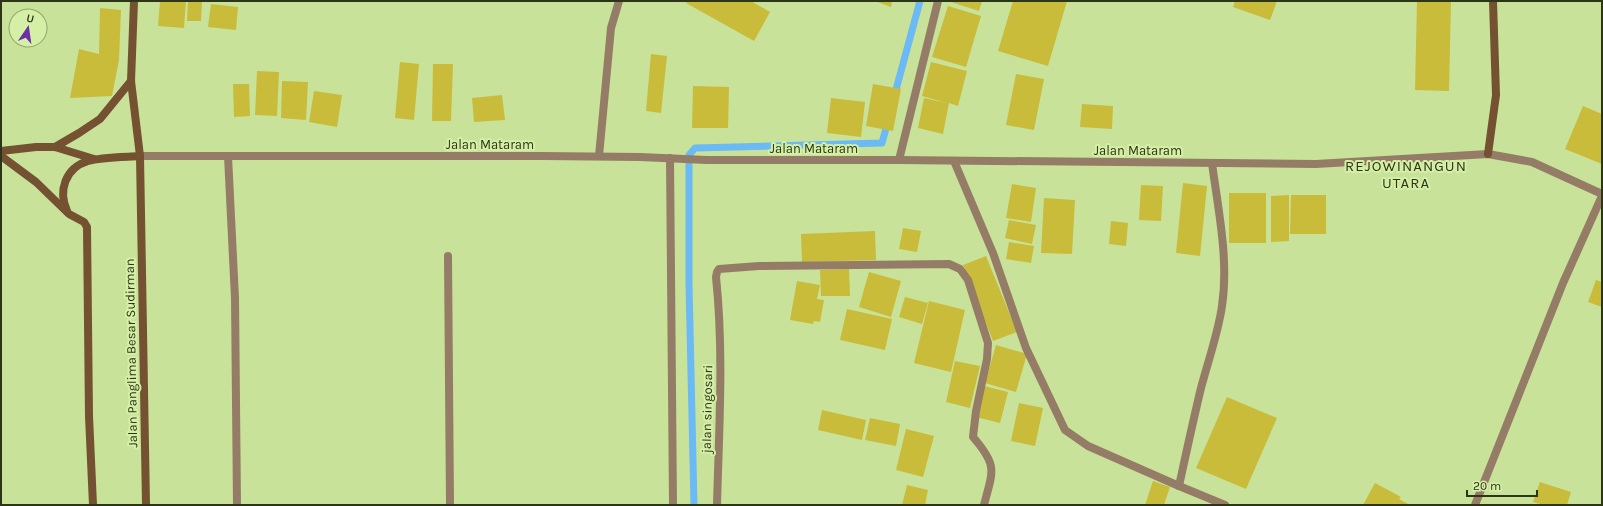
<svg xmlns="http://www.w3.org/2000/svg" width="1603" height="506" font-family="Karla,sans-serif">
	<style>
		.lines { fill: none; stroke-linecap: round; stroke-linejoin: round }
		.stream { stroke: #6bb9f5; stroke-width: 7 }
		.building { fill: #c9bc3a }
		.service { stroke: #957c66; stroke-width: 8 }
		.minor { stroke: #957c66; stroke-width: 8 }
		.tertiary { stroke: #957c66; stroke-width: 8 }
		.secondary { stroke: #745130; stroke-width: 8 }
		.labels { text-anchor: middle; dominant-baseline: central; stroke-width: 4; stroke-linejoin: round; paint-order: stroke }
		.street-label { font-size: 13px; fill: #2c3518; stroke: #d6efa6 }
		.quarter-label { font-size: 15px; letter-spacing: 1px; fill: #2c3518; stroke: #d6efa6 }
	</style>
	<rect width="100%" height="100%" fill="#c9e299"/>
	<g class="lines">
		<!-- stream -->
		<g class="stream">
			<path d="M894,97L920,1"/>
			<path d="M694,505L689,284V155L695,148L882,143L888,121"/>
		</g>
	</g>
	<!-- building -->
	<g class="building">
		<path d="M160,1H186L184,28L158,26Z"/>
		<path d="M188,1H202L201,21H187Z"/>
		<path d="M687,1H751L770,12L754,41L686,3Z"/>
		<path d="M875,1H892L891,7Z"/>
		<path d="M951,1H982L979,11L951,2Z"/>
		<path d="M1013,1H1067L1048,66L998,51Z"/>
		<path d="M1235,1H1277L1270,20L1233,7Z"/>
		<path d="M1417,1H1451L1449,91L1415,90Z"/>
		<path d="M211,4L238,7L236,30L208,27Z"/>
		<path d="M948,6L981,16L966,67L932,57Z"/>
		<path d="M100,8L121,10L119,60L112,96L70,98L79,49L99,54Z"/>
		<path d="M651,54L667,56L661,113L646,111Z"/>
		<path d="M400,62L419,64L414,120L395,118Z"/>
		<path d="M931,62L967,71L958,106L949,103L943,134L918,128L924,98L947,103L922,96Z"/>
		<path d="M433,64H453L451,121H432Z"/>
		<path d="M257,71L279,72L277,116L255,115Z"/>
		<path d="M1016,74L1044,79L1034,130L1006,125Z"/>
		<path d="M282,81L308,82L306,120L281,118Z"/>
		<path d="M233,84H249L250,116L234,117Z"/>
		<path d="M873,84L901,89L893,131L866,126Z"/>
		<path d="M693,86L729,87L728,128H692Z"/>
		<path d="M314,91L342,95L337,127L309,122Z"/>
		<path d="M502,95L505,120L474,122L472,98Z"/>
		<path d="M831,98L865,102L861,137L827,133Z"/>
		<path d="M1082,104L1113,106L1112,129L1080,127Z"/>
		<path d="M1583,106L1602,114V164L1565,149Z"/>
		<path d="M1183,183L1207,186L1200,256L1176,253Z"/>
		<path d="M1012,184L1036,188L1031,222L1006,218Z"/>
		<path d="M1141,185L1163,186L1161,221L1139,220Z"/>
		<rect x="1229" y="193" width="37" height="50"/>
		<path d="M1289,195V241L1271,242V196Z"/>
		<path d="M1291,195H1326V234H1290Z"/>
		<path d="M1044,198L1075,200L1072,254L1041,253Z"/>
		<path d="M1009,220L1036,225L1032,244L1005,238Z"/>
		<path d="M1111,221L1128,223L1126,246L1109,244Z"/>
		<path d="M903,228L921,231L917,252L899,249Z"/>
		<path d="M875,231L876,260L802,262L801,234Z"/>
		<path d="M1009,242L1034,246L1031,263L1006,259Z"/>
		<path d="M986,256L1017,332L993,341L963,265Z"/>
		<path d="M849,269L850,296H821L820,270Z"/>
		<path d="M869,272L901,281L891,317L859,307Z"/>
		<path d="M1596,280L1602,282V307L1588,302Z"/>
		<path d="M797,281L820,285L817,299L824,300L820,322L814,321L813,324L790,320Z"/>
		<path d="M905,297L928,303L922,324L899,317Z"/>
		<path d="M929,301L965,310L951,372L914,363Z"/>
		<path d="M847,309L892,319L885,350L840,340Z"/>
		<path d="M996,345L1027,354L1016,392L985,383Z"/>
		<path d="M955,361L980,366L970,408L946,402Z"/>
		<path d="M984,386L1008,392L1000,423L976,417Z"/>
		<path d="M1227,397L1277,418L1246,489L1196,468Z"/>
		<path d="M1019,403L1043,408L1035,446L1011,441Z"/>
		<path d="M822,410L866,420L862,440L818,430Z"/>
		<path d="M870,418L900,424L896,446L865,440Z"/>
		<path d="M906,429L934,436L923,477L896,470Z"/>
		<path d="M1153,481L1170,487L1164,505H1145Z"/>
		<path d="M1540,482L1571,492L1567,505H1544L1533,502Z"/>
		<path d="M1375,483L1401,497L1399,499L1408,504V505H1363Z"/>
		<path d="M907,485L928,490L925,505H902Z"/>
	</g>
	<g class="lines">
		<!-- service -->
		<g class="service">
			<path d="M228,156L235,298L237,505"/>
			<path d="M670,158L673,505"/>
			<path d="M448,256L450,505"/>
		</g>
		<!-- minor -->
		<g class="minor">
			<path d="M599,156L611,28L619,1"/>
			<path d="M899,160L938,1"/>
			<path d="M954,161L993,253L1026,348L1065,430L1088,446L1179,486L1225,505"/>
			<path d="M1179,486C1186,454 1193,421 1201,388C1208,361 1218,334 1222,306C1229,259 1218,209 1212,163"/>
			<path d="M717,505C719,429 724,353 716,277L717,272L719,269L759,266L949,264L960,269L968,280L988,343L987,359L976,411L973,437C998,466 993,470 984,505"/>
			<path d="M1475,505L1563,283L1602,196"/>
		</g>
		<!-- tertiary -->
		<path class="tertiary" d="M140,156H542L640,157L707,160H899L1316,164L1488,154L1532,162L1602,194"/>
		<!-- secondary -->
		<g class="secondary">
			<path d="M134,1L131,81L140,156L146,505"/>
			<path d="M55,147L79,133L100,119L131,81"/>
			<path d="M1,151L36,147H55L94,159"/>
			<path d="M1488,154L1496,95L1493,1"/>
			<path d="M1,156L36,182L69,214L84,222L87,227L89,416L93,505"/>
			<path d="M67,211C58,191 65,168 88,161C101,157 126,157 140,156"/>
		</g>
	</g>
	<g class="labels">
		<!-- street labels -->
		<g class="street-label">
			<text x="490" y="144">Jalan Mataram</text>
			<text x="814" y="148">Jalan Mataram</text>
			<text x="1138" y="150">Jalan Mataram</text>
			<text transform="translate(131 353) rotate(-91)">Jalan Panglima Besar Sudirman</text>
			<text transform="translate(707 409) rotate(-89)">jalan singosari</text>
		</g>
		<!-- quarter labels -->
		<g class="quarter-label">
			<text x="1406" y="166">REJOWINANGUN<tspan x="1406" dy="17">UTARA</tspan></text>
		</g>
	</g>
	<!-- border -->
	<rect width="1603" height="506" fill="none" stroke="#2c3518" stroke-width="4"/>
	<!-- north arrow -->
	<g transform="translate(28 28) rotate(13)"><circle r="19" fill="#d6efa6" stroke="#92a56d"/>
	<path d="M0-3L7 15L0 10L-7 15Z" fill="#6c2fa5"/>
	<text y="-6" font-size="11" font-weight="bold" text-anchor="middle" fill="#2c3518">U</text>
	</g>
	<!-- scale -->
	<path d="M1467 490v6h70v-6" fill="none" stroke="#2c3518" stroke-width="2"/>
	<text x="1473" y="490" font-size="12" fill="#2c3518" stroke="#d6efa6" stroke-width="3" paint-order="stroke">20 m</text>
</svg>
